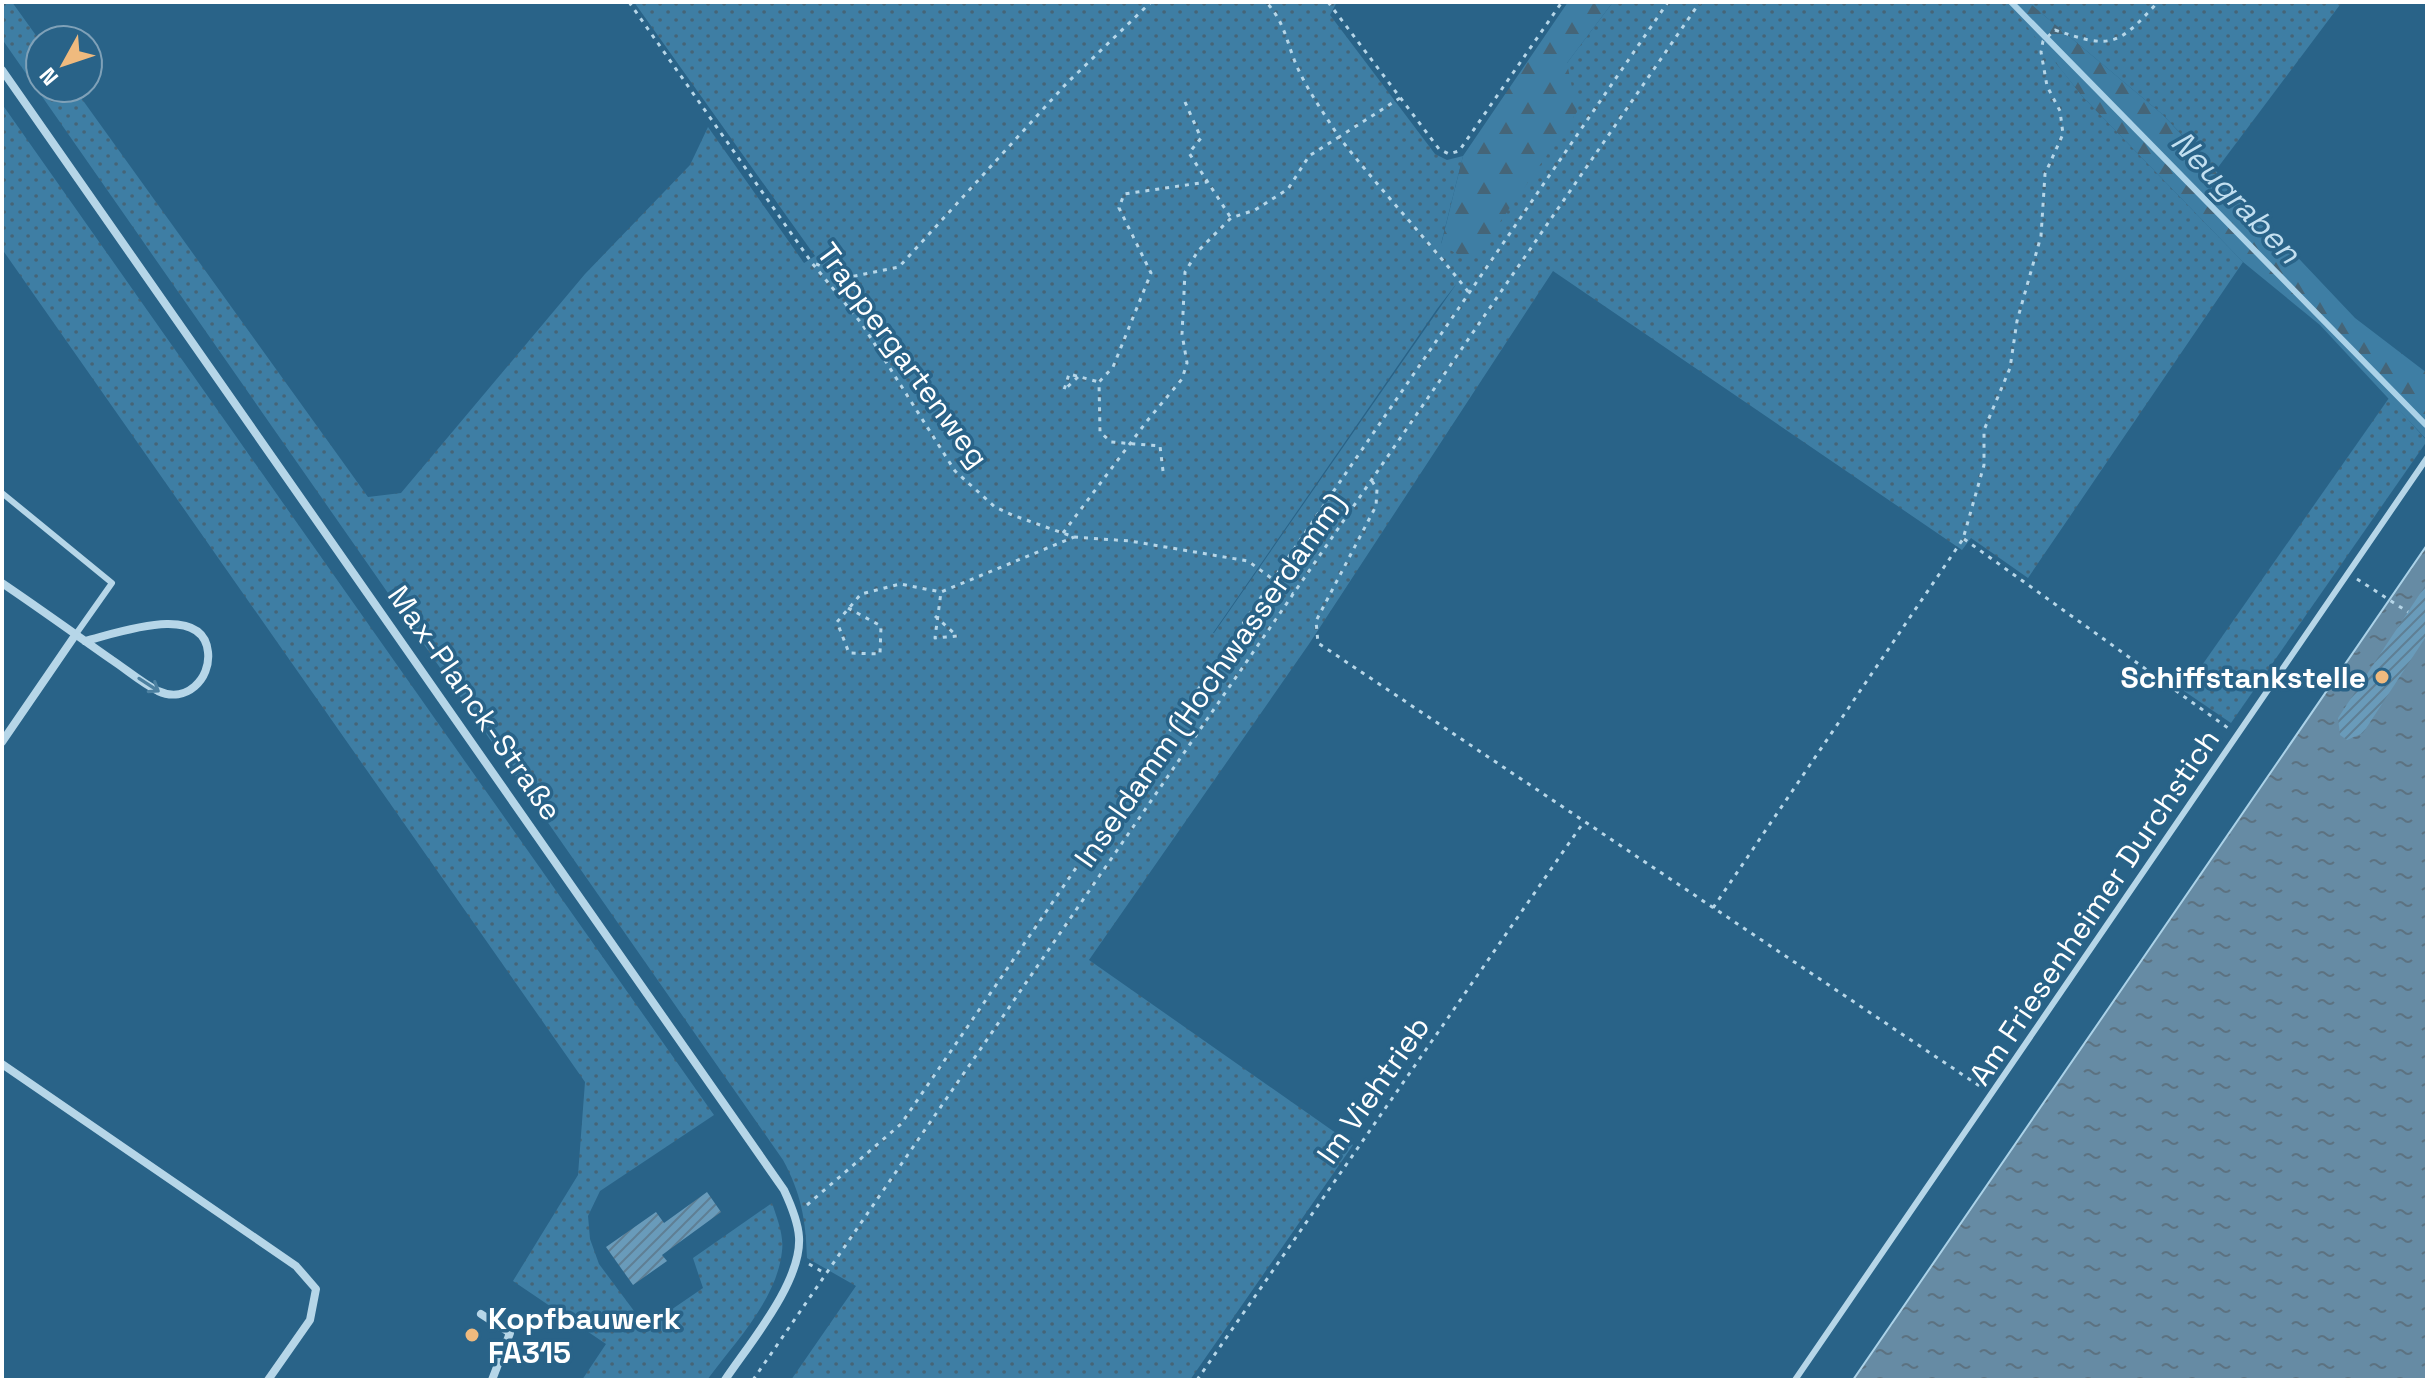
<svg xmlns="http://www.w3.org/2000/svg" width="2429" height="1382" font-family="'Space Grotesk',sans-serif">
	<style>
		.grass { fill: url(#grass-dots); fill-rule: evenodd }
		.forest { fill: url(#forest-firs) }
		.water { fill: url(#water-ripples); stroke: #abd2e8; stroke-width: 2 }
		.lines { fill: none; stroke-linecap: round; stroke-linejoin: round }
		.stream { stroke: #abd2e8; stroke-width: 6 }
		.building { fill: url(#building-hatch) }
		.path { stroke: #b6d6e8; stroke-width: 3; stroke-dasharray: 4 6; stroke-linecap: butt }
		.service { stroke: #b6d6e8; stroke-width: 6 }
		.minor { stroke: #b6d6e8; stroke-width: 8 }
		.oneway { stroke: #4c80a0 }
		.poi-dot { fill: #efba7e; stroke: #296388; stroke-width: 3 }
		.labels { text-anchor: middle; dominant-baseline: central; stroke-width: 7; stroke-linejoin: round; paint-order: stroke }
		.street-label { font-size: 30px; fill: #fff; stroke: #296388 }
		.poi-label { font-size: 30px; font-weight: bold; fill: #fff; stroke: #296388; text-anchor: end }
		.water-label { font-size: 32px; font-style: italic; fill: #c2dff0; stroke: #296388 }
	</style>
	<defs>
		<pattern id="grass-dots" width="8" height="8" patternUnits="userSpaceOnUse" patternTransform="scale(2)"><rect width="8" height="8" fill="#3e7ea4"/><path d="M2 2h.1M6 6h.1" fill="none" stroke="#456578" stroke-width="1.8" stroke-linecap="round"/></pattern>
		<pattern id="forest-firs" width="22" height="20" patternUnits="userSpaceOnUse" patternTransform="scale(2)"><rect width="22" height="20" fill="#3e7ea4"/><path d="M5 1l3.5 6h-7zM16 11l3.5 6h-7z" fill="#456578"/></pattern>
		<pattern id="water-ripples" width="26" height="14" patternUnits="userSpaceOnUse" patternTransform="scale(2)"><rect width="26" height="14" fill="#668ba4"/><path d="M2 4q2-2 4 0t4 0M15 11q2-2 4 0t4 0" fill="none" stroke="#5c7281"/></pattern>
		<pattern id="building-hatch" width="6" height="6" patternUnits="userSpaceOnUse" patternTransform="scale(2)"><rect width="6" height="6" fill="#699bba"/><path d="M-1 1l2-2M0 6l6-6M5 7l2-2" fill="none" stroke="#5f7f94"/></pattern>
	</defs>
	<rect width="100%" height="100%" fill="#296388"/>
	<!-- grass -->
	<g class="grass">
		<path d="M2,2H12L40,41V88H74L368,497L401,493L585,274L690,165L708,127L804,263L815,256L634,2H1337L1330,15L1435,154L1447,160L1463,156L1441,244L1567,63L1613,2H2018L2014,9L2082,96L2243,262L2028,578L1971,538L1962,550L1553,271L1309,644L1089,960L1353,1145L1190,1380H791L856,1286L807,1258C806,1220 801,1193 783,1160L2,39ZM1457,283L1214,633H1213L1437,309Z"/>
		<path d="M2028,2H2342L2216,170L2162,114Z"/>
		<path d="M2,104L714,1115L600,1191L588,1216L590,1239L599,1264L646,1327L703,1288L693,1258L772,1203C777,1218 784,1235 782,1251C777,1300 734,1343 707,1380H582L606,1344L513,1281L578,1175L585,1082L2,249Z"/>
		<path d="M2389,398L2427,441L2231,723L2184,691Z"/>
	</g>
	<!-- forest -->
	<g class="forest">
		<path d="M1568,2H1613L1567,63L1577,112L1472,262L1441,245L1463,156Z"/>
		<path d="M2018,2H2028L2162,114L2355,318L2427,373V440L2320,325L2243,262L2082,96L2013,9Z"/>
	</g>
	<!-- water -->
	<path class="water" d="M2427,545V1380H1853Z"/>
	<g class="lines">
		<!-- stream -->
		<path class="stream" d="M2011,2L2426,425"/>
	</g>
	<!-- building -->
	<g class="building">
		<path d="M2427,583V635L2363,733L2347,740L2340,735L2338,718Z"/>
		<path d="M707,1192L721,1212L662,1255L667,1261L633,1285L606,1247L656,1212L664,1223Z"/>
	</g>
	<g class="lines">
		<!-- path -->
		<g class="path">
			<path d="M629,2L812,263L862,324L955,471L995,507L1012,515L1074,537L1130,541L1248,561L1293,594"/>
			<path d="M1328,2L1439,149L1449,154L1459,151L1562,2"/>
			<path d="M1400,98L1339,137C1381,191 1428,240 1470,294"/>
			<path d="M1185,102L1201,138L1189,153L1231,218"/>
			<path d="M816,264L850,277L899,267L1066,84L1151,2"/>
			<path d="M1078,377L1064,390L1069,374L1099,382"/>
			<path d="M1163,471L1160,446L1111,442L1100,432L1099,382L1113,367L1151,273L1119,208L1124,194L1207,182"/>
			<path d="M1372,481L1377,489L1376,506L1316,621L1318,643L1981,1087"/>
			<path d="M1063,533L1147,421L1182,379L1187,363L1182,334L1185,272L1198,251L1231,218L1255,210L1288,189L1309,156L1339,137C1325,115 1310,94 1299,71C1287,46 1286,23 1266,2"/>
			<path d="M1964,539L2228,728"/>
			<path d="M2357,579L2408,612"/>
			<path d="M848,608L881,626L880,654L849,653L837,622L861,594L900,584L941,592L1074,537"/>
			<path d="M935,616L957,636L935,638L941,592"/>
			<path d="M1713,908L1963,539L1984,465V430L2010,368L2017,321L2041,236L2045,174L2063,134L2060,111L2047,86L2041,52L2043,41L2055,30C2113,50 2118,45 2158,2"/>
			<path d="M807,1205L901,1124L1668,2"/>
			<path d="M809,1264L826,1274"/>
			<path d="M753,1380L1700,2"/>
			<path d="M1197,1380L1583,823"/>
		</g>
		<!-- service -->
		<g class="service">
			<path d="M2,493L112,583L76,634"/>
			<path d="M1795,1380L2427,458"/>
		</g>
		<!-- minor -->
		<g class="minor">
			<path d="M2,70L784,1190C791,1205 798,1221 799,1237C802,1282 749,1344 725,1380"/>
			<path d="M2,583C39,608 75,634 112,660C127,670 142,683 158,691C186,704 211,679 208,652C203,601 115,634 85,641"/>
			<path d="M2,742L76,634"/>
			<path d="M2,1064L296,1266L316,1289L310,1320L268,1380"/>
			<path d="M481,1314L510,1333L492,1380"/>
		</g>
	</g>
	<!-- one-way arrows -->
	<defs><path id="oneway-shaft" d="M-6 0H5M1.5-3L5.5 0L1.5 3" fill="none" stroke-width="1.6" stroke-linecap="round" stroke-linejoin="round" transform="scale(2)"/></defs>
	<use class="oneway" href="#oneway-shaft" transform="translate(149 685) rotate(33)"/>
	<!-- markers -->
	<g class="poi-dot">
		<circle cx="2382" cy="677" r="8"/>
		<circle cx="472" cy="1335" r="8"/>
	</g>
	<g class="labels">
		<!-- street labels -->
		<g class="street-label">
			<text transform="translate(903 355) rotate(54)">Trappergartenweg</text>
			<text transform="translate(1210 680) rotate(-55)">Inseldamm (Hochwasserdamm)</text>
			<text transform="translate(475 703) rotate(55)">Max-Planck-Straße</text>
			<text transform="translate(2094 907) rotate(-56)">Am Friesenheimer Durchstich</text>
			<text transform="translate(1373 1090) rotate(-55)">Im Viehtrieb</text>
		</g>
		<!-- poi labels -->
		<g class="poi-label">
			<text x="2366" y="677">Schiffstankstelle</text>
			<text x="488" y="1318" text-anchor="start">Kopfbauwerk<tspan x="488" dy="34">FA315</tspan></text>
		</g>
		<!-- water labels -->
		<g class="water-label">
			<text transform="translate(2236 197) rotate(46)">Neugraben</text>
		</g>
	</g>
	<!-- border -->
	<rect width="2429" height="1382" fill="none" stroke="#ffffff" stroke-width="8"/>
	<!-- north arrow -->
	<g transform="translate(64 64) rotate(230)"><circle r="38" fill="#296388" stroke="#7fa1b8" stroke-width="2"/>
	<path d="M0-6L14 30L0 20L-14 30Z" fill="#efba7e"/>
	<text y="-12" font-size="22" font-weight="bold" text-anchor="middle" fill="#ffffff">N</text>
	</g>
</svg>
